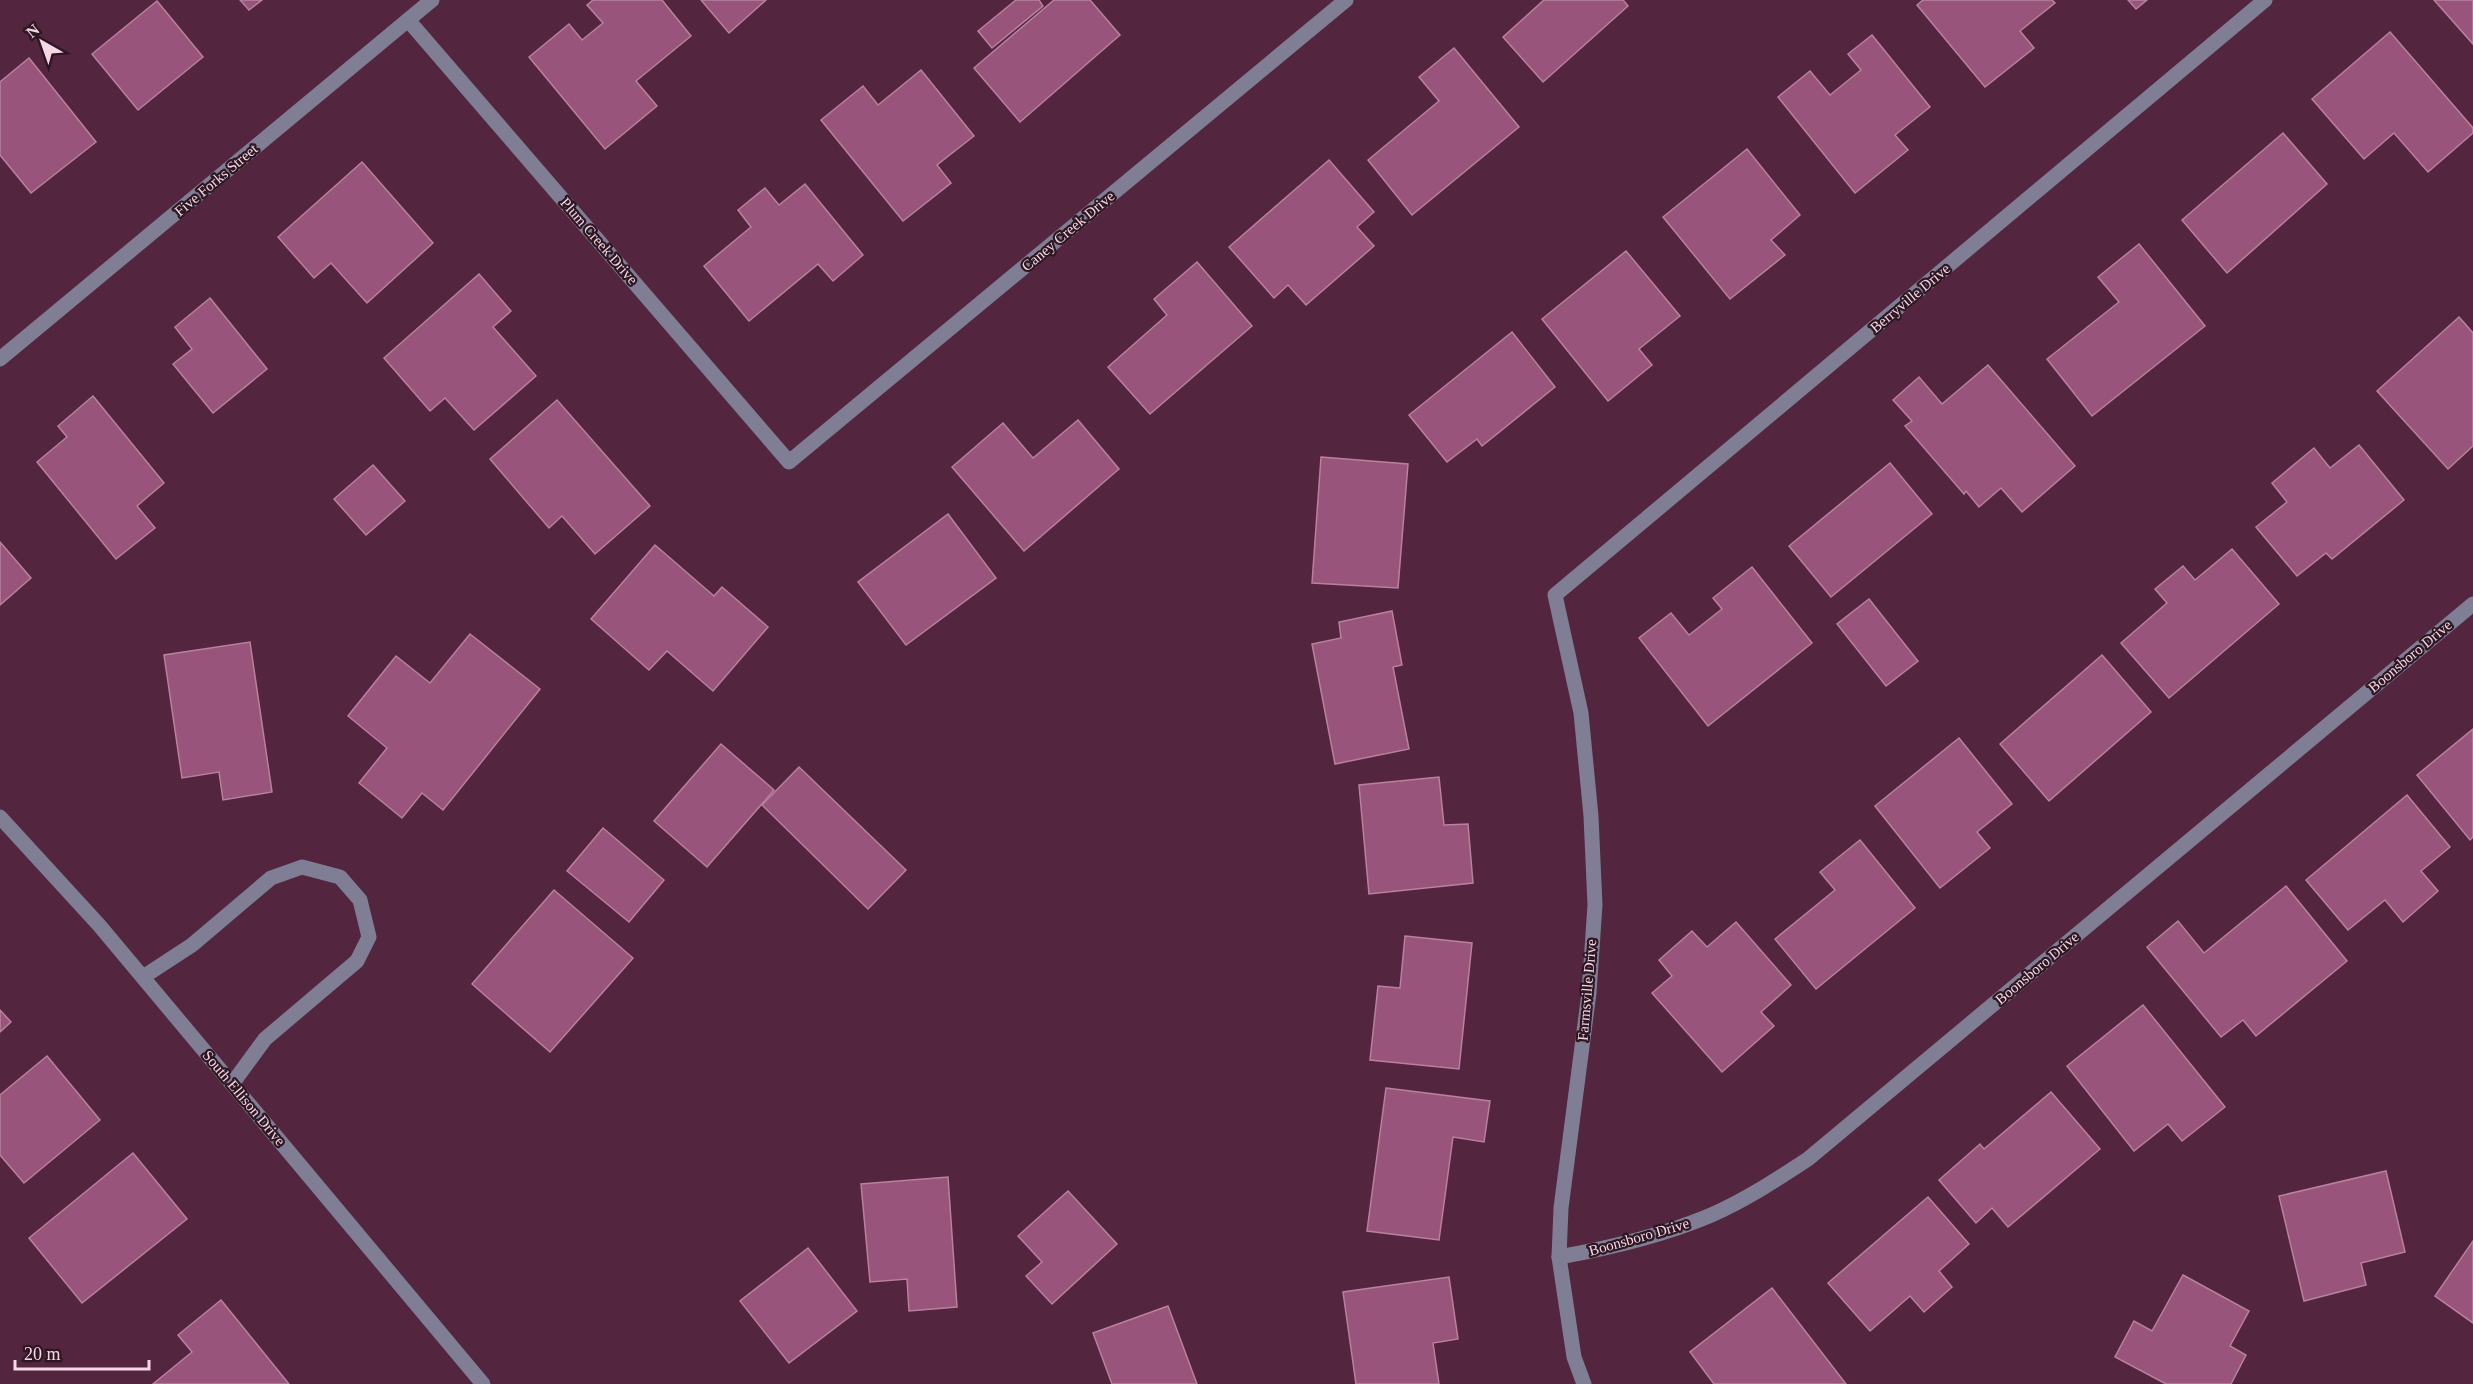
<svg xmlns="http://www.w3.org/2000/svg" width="2473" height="1384" font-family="'Times New Roman',serif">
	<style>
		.building { fill: #98547a; stroke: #b8819e; stroke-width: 1.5 }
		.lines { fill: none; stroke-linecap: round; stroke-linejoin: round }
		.minor { stroke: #7f7e95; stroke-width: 15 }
		.labels { text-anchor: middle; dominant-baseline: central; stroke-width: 4.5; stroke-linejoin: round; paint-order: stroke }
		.street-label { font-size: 15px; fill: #f5d7e6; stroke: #2c1722 }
	</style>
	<rect width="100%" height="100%" fill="#53253f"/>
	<!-- building -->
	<g class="building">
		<path d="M240,0H262L249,10Z"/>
		<path d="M593,0H662L691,36L636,81L657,106L605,149L529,57L569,24L582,40L603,23L587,5Z"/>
		<path d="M701,0H766L729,33Z"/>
		<path d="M1016,0H1039L1043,6L992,48L978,31Z"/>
		<path d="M1054,0H1090L1120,35L1020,122L974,68Z"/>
		<path d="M1544,0H1623L1628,6L1543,82L1503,37Z"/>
		<path d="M1923,0H2052L2055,3L2020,31L2034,48L1985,87L1917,5Z"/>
		<path d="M2128,0H2147L2136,9Z"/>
		<path d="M2434,0H2473V44Z"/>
		<path d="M157,1L203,57L138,110L92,54Z"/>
		<path d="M2390,32L2473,128V133L2428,172L2394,133L2364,159L2312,99Z"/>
		<path d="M1872,35L1930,107L1895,135L1908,150L1855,193L1778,97L1810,71L1830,95L1861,70L1848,54Z"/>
		<path d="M1454,48L1519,127L1412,215L1368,160L1439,101L1419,77Z"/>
		<path d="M29,58L96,142L31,193L0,155V82Z"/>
		<path d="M921,70L974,136L937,165L951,183L903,221L821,120L863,86L878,105Z"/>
		<path d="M2283,133L2327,184L2227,273L2182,220Z"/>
		<path d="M1747,149L1800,215L1771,240L1785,255L1730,299L1663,217Z"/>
		<path d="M1329,160L1374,212L1357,227L1374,246L1306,305L1288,285L1274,298L1229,247Z"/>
		<path d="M362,162L433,243L367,303L331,263L314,278L278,237Z"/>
		<path d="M805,184L863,255L833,281L818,264L749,321L704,266L751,227L738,210L765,188L779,205Z"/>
		<path d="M2139,244L2205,326L2092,416L2047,359L2119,302L2098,277Z"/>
		<path d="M1626,251L1680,316L1639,349L1652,365L1608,401L1542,319Z"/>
		<path d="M1197,262L1252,326L1150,414L1108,367L1167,315L1154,299Z"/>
		<path d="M479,274L511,311L493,327L536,376L474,430L445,398L430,411L384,358Z"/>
		<path d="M210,298L267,369L213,413L173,364L192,349L175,327Z"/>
		<path d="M2459,317L2473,333V446L2448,469L2377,391Z"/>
		<path d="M1512,332L1555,387L1482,446L1477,439L1447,462L1409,415Z"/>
		<path d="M1988,365L2075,466L2022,512L2001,488L1979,507L1966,491L1964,494L1905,426L1912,421L1893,400L1919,377L1942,404Z"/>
		<path d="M93,396L164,483L137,506L155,528L116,559L37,462L67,437L58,426Z"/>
		<path d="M557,400L650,506L595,554L562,516L549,528L490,459Z"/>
		<path d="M1078,420L1119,469L1024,551L952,467L1003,423L1033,458Z"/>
		<path d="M2359,445L2404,500L2332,559L2326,553L2297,576L2256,527L2287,502L2272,483L2314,448L2330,468Z"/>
		<path d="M1321,457L1408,464L1398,588L1312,583Z"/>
		<path d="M1890,463L1932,514L1831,597L1789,546Z"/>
		<path d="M373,465L405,501L366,535L334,499Z"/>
		<path d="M948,514L996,578L906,645L858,582Z"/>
		<path d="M0,542L31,578L0,605Z"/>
		<path d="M655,545L714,596L722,587L768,627L713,691L667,651L649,670L591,619Z"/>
		<path d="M2232,549L2279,604L2169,698L2121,643L2167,603L2155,589L2183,566L2195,580Z"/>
		<path d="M1752,567L1812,643L1708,726L1639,638L1671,613L1689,635L1722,609L1713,598Z"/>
		<path d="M1869,599L1918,661L1886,686L1837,624Z"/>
		<path d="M1392,611L1402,665L1393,667L1409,749L1335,764L1312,644L1341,638L1339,622Z"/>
		<path d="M470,634L540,689L443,810L422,793L402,818L359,783L387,748L348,716L396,656L430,683Z"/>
		<path d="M250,642L272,792L223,800L219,772L182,778L164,655Z"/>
		<path d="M2102,655L2151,712L2049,801L2000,744Z"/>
		<path d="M2473,729V837L2470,840L2417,775Z"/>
		<path d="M1959,738L2012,804L1977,832L1990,848L1940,888L1875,806Z"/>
		<path d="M721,744L774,790L707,867L654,821Z"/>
		<path d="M799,767L906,870L868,909L762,805Z"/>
		<path d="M1439,777L1444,825L1468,824L1473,883L1369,894L1359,785Z"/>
		<path d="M2407,795L2450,847L2421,871L2438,891L2403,922L2385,900L2348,930L2306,880Z"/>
		<path d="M603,828L664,880L629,922L567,871Z"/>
		<path d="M1860,840L1915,908L1816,989L1775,939L1835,890L1820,872Z"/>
		<path d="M2286,886L2347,961L2256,1036L2243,1020L2221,1037L2147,947L2178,921L2204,953Z"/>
		<path d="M554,890L633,958L550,1052L472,984Z"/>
		<path d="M1736,922L1791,985L1761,1012L1774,1026L1722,1072L1652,993L1672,976L1659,960L1692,931L1707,947Z"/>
		<path d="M1405,936L1472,943L1459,1069L1370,1060L1378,986L1400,988Z"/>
		<path d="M2143,1005L2225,1107L2182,1141L2168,1124L2134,1151L2067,1066Z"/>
		<path d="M0,1010L11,1022L0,1032Z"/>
		<path d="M47,1056L100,1120L24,1183L0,1155V1095Z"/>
		<path d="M1386,1088L1490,1101L1484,1142L1453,1137L1439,1240L1367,1231Z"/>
		<path d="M2051,1092L2100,1149L2008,1227L1992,1208L1976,1223L1939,1180L1980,1144L1984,1149Z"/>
		<path d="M133,1153L187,1219L82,1303L29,1238Z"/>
		<path d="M2386,1171L2405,1252L2361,1263L2366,1285L2304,1301L2279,1196Z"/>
		<path d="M948,1177L957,1307L909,1311L907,1279L870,1282L861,1184Z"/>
		<path d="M1068,1191L1117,1244L1052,1304L1026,1276L1042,1262L1018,1236Z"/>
		<path d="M1928,1197L1969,1244L1939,1271L1952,1287L1924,1312L1910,1296L1870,1331L1828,1283Z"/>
		<path d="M2473,1241V1323L2435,1296Z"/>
		<path d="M808,1248L857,1311L789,1363L740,1301Z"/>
		<path d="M2183,1275L2249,1311L2230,1346L2246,1355L2231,1384H2166L2115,1357L2134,1321L2152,1331Z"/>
		<path d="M1449,1277L1458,1339L1433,1343L1439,1384H1356L1343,1292Z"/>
		<path d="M1772,1288L1846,1384H1714L1690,1352Z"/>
		<path d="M221,1300L289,1384H153L192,1352L178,1335Z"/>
		<path d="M1168,1306L1197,1384H1112L1093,1333Z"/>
	</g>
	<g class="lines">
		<!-- minor -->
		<g class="minor">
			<path d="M408,20L789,462L1346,0"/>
			<path d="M0,359L432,0"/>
			<path d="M0,817L99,925L483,1384"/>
			<path d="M143,977L192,945L271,878L302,867L340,877L360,900L369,937L357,961L265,1039L232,1084"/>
			<path d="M1559,1257C1610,1248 1661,1236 1709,1216C1744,1201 1776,1180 1808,1159L2473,604"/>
			<path d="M1584,1384L1574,1357L1559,1257L1561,1208L1589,993L1595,905L1591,816L1581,713L1555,595L2265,0"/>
		</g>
	</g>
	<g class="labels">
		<!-- street labels -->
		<g class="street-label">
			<text transform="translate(216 180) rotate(-40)">Five Forks Street</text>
			<text transform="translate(1068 231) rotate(-40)">Caney Creek Drive</text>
			<text transform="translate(599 241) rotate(49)">Plum Creek Drive</text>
			<text transform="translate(1910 298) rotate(-40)">Berryville Drive</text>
			<text transform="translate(2410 656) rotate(-40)">Boonsboro Drive</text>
			<text transform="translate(2037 968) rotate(-40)">Boonsboro Drive</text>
			<text transform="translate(1587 990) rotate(-85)">Farmsville Drive</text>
			<text transform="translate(244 1098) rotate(50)">South Ellison Drive</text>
			<text transform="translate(1639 1237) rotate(-16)">Boonsboro Drive</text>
		</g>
	</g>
	<!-- north arrow -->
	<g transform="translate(42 42) rotate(320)" stroke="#2c1722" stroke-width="4.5" paint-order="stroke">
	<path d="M0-4.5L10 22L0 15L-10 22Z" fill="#f5d7e6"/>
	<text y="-9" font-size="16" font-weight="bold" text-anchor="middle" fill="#f5d7e6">N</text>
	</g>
	<!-- scale -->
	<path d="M15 1360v9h134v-9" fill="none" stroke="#f5d7e6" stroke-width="3"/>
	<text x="24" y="1360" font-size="18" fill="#f5d7e6" stroke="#2c1722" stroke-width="4.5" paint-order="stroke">20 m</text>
</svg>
